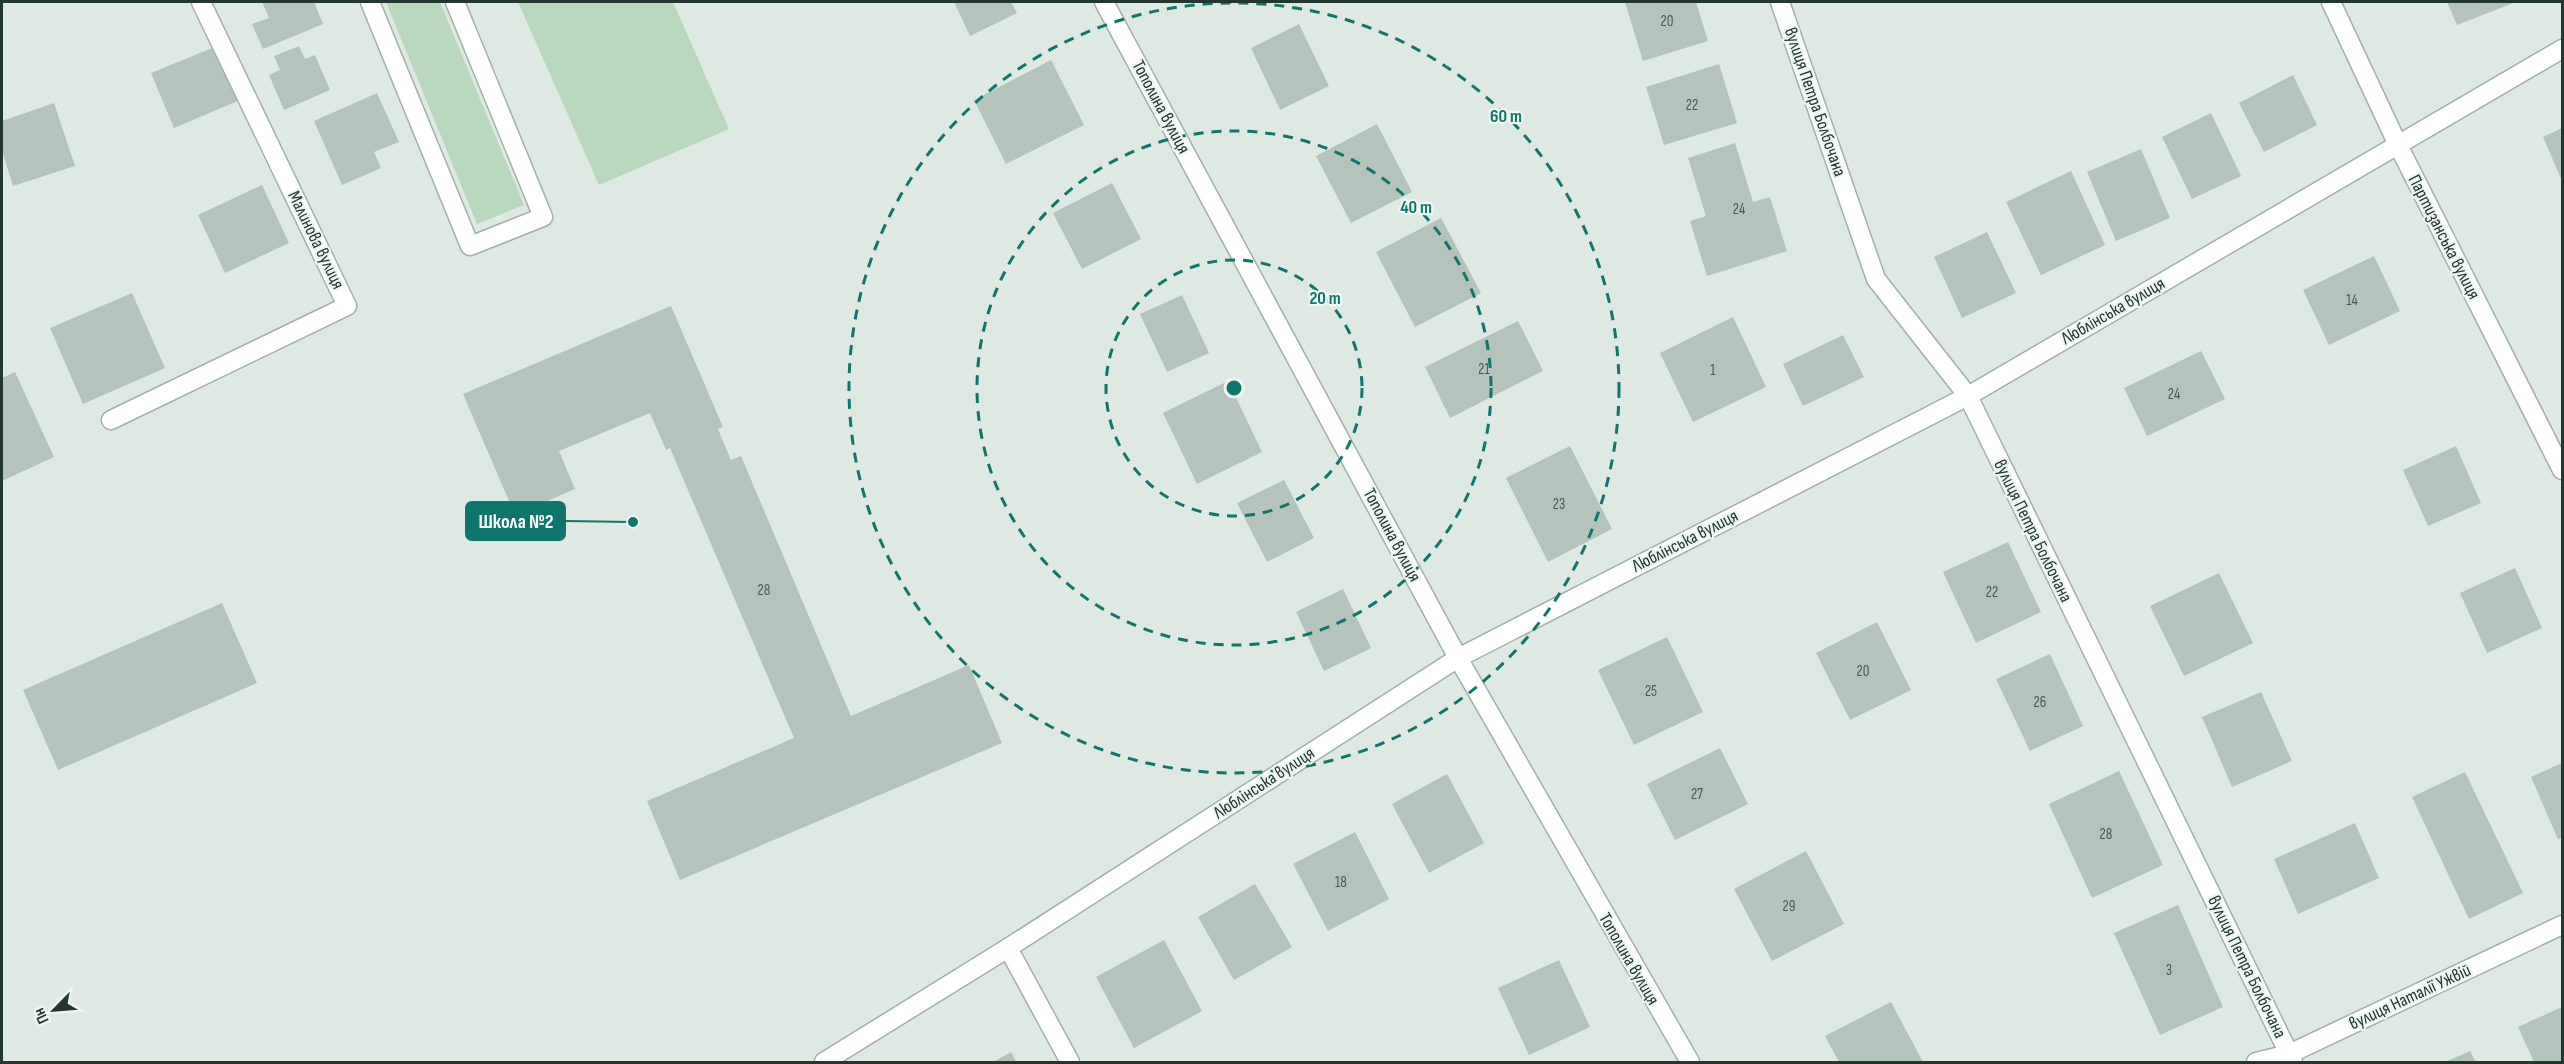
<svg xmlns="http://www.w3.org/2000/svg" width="2564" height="1064" font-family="'Sofia Sans Condensed',sans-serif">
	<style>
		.green { fill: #b9d9be }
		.building { fill: #b4c3bc }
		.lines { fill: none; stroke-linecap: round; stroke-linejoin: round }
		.lane-casing { stroke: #a2b0a9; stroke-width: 21 }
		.street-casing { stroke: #a2b0a9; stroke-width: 21 }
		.lane { stroke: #fff; stroke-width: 18 }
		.street { stroke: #fff; stroke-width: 18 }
		.ring { fill: none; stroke: #0f766e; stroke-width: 3; stroke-dasharray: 10 8 }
		.labels { text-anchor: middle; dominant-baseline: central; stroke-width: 4.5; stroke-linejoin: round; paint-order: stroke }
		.number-label { font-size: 15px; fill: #465a52 }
		.street-label { font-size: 18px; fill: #21372f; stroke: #eef6f1 }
		.centre { fill: #0f766e; stroke: #eef6f1; stroke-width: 3 }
		.ring-label { font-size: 18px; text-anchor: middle; font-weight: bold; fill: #0f766e; stroke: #eef6f1; stroke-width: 4.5; stroke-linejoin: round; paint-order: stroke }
		.leader { fill: none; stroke: #0f766e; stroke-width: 2 }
		.callout-dot { fill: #0f766e; stroke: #eef6f1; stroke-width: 2 }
		.callout { fill: #0f766e; stroke: #0f766e; stroke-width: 2 }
		.callout-label { font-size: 20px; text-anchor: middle; font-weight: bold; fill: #fff }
	</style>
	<rect width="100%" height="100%" fill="#dfe9e3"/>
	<!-- green -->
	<g class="green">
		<path d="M386,2H440L524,205L477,224Z"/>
		<path d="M518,2H673L729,129L599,185Z"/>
	</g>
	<!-- building -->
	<g class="building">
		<path d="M262,2H314L323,24L263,49L252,24L269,18Z"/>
		<path d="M954,2H1011L1017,13L970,36Z"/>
		<path d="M1625,2H1696L1708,41L1643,61Z"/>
		<path d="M2447,2H2516L2457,25Z"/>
		<path d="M1299,24L1329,86L1280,110L1251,48Z"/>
		<path d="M217,46L240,100L174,128L151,73Z"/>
		<path d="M299,46L305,59L315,55L330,90L284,110L269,75L280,70L274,56Z"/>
		<path d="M1051,60L1084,125L1006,164L974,100Z"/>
		<path d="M1719,64L1737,123L1664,145L1646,87Z"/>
		<path d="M2293,75L2317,125L2264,152L2239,103Z"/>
		<path d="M377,93L399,142L374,152L381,168L342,185L314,121Z"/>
		<path d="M54,103L75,166L13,186L2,150V121Z"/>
		<path d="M2211,113L2241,176L2192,199L2162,137Z"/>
		<path d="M1377,124L1412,192L1351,223L1316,156Z"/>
		<path d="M2562,128V181L2543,137Z"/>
		<path d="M1735,143L1753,202L1770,197L1787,251L1707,276L1690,221L1706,216L1688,158Z"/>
		<path d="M2141,149L2170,218L2116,241L2087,172Z"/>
		<path d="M2071,171L2105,245L2041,275L2006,202Z"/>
		<path d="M1112,183L1141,239L1082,269L1053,213Z"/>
		<path d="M262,185L289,243L225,273L198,215Z"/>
		<path d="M1441,218L1481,293L1415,327L1376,252Z"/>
		<path d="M1987,232L2016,293L1962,318L1934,257Z"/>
		<path d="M2374,256L2400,311L2329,345L2303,290Z"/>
		<path d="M132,293L165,368L83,404L50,328Z"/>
		<path d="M1182,295L1209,353L1167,372L1140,314Z"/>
		<path d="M671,306L723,427L718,429L731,460L741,456L851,716L969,665L1002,743L680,880L647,801L794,738L670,448L666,450L650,413L559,451L575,489L515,515L463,394Z"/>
		<path d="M1733,317L1766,387L1693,422L1660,353Z"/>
		<path d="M1518,321L1543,371L1450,418L1425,367Z"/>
		<path d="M1843,335L1864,377L1803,406L1783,364Z"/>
		<path d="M2201,351L2225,399L2147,436L2124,388Z"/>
		<path d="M15,372L54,457L2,481V378Z"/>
		<path d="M1228,381L1262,452L1197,484L1163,413Z"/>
		<path d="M1570,446L1612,529L1548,562L1506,478Z"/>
		<path d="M2456,446L2481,503L2428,526L2403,470Z"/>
		<path d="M1284,480L1314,538L1267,562L1237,503Z"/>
		<path d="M2008,542L2041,612L1976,643L1943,572Z"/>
		<path d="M2515,568L2542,628L2487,653L2460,593Z"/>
		<path d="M2219,573L2253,643L2184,676L2150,606Z"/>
		<path d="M1343,589L1371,648L1324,671L1296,612Z"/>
		<path d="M222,603L257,683L58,770L23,690Z"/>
		<path d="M1877,622L1911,690L1850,720L1816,653Z"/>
		<path d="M1667,637L1703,712L1634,745L1598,670Z"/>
		<path d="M2050,654L2083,726L2030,751L1996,679Z"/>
		<path d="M2261,692L2292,761L2232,787L2202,717Z"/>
		<path d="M1720,748L1748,804L1675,840L1647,784Z"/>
		<path d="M2562,763V838L2558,839L2531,777Z"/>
		<path d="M2119,771L2163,865L2092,898L2049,804Z"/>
		<path d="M2465,772L2523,893L2469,919L2412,797Z"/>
		<path d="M1447,774L1484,843L1429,873L1392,804Z"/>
		<path d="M2355,823L2379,878L2298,914L2274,859Z"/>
		<path d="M1355,832L1389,899L1328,931L1293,864Z"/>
		<path d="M1806,851L1844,924L1772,961L1734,889Z"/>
		<path d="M1255,884L1292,947L1234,980L1198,917Z"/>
		<path d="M2178,905L2223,1007L2160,1035L2114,933Z"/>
		<path d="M1164,940L1202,1011L1134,1048L1096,977Z"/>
		<path d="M1559,960L1590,1027L1529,1055L1498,988Z"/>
		<path d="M1891,1002L1923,1062H1839L1825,1036Z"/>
		<path d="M2562,1007V1062H2534L2518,1027Z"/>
		<path d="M2470,1051L2476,1062H2445Z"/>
		<path d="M1011,1052L1016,1062H993Z"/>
	</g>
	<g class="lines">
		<!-- lane casing -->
		<g class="lane-casing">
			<path id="lane" d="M370,2L470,246L543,217L455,2"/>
		</g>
		<!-- street casing -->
		<g class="street-casing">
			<g id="street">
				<path d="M1104,2L1458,658L1690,1062"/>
				<path d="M1780,2L1876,279L1968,396L2293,1062"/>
				<path d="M2331,2L2398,145L2562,470"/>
				<path d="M111,420L347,306L201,2"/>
				<path d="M1008,948L1070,1062"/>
				<path d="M824,1062L1008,948L1458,658L1968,396L2562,49"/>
				<path d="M2256,1062L2289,1054L2562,925"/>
			</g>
		</g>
		<!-- lane -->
		<use href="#lane" class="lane"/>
		<!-- street -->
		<use href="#street" class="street"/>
	</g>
	<!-- distance rings -->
	<g class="ring">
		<circle cx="1234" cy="388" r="128"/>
		<circle cx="1234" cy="388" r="257"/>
		<circle cx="1234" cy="388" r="385"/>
	</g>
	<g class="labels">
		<!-- number labels -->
		<g class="number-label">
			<text x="1667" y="21">20</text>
			<text x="1692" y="105">22</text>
			<text x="1739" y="209">24</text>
			<text x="2352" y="300">14</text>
			<text x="1484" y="369">21</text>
			<text x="1713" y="370">1</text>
			<text x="2174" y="394">24</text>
			<text x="1559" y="504">23</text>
			<text x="764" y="590">28</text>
			<text x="1992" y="592">22</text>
			<text x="1863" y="671">20</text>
			<text x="1651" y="691">25</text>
			<text x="2040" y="702">26</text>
			<text x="1697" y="794">27</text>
			<text x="2106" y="834">28</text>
			<text x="1341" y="882">18</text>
			<text x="1789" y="906">29</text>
			<text x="2169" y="970">3</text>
		</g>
		<!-- street labels -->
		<g class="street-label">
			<text transform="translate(1815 102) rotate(71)">вулиця Петра Болбочана</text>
			<text transform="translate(1161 107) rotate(62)">Тополина вулиця</text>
			<text transform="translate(2444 237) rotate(63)">Партизанська вулиця</text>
			<text transform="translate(316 240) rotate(64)">Малинова вулиця</text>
			<text transform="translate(2113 311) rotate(-30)">Люблінська вулиця</text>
			<text transform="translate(2033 531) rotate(64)">вулиця Петра Болбочана</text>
			<text transform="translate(1392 535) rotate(62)">Тополина вулиця</text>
			<text transform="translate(1685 541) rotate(-27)">Люблінська вулиця</text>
			<text transform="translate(1264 783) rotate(-33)">Люблінська вулиця</text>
			<text transform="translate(1629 959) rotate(60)">Тополина вулиця</text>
			<text transform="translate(2247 967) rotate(64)">вулиця Петра Болбочана</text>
			<text transform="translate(2410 997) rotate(-25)">вулиця Наталії Ужвій</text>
		</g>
	</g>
	<circle cx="1234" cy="388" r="9" class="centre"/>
	<g class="ring-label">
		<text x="1506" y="122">60 m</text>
		<text x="1416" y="213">40 m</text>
		<text x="1325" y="304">20 m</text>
	</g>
	<!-- callouts -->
	<path class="leader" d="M633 522L565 521"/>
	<circle class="callout-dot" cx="633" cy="522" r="6"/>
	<rect class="callout" x="466" y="502" width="99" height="38" rx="6"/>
	<g class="callout-label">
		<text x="516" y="528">Школа №2</text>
	</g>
	<!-- border -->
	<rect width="2564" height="1064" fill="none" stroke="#21372f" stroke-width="6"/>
	<!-- north arrow -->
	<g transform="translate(54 1010) rotate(245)" stroke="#eef6f1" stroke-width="4.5" paint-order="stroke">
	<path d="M0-4.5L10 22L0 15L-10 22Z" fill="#21372f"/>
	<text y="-9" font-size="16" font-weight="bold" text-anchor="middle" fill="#21372f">Пн</text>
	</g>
</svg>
